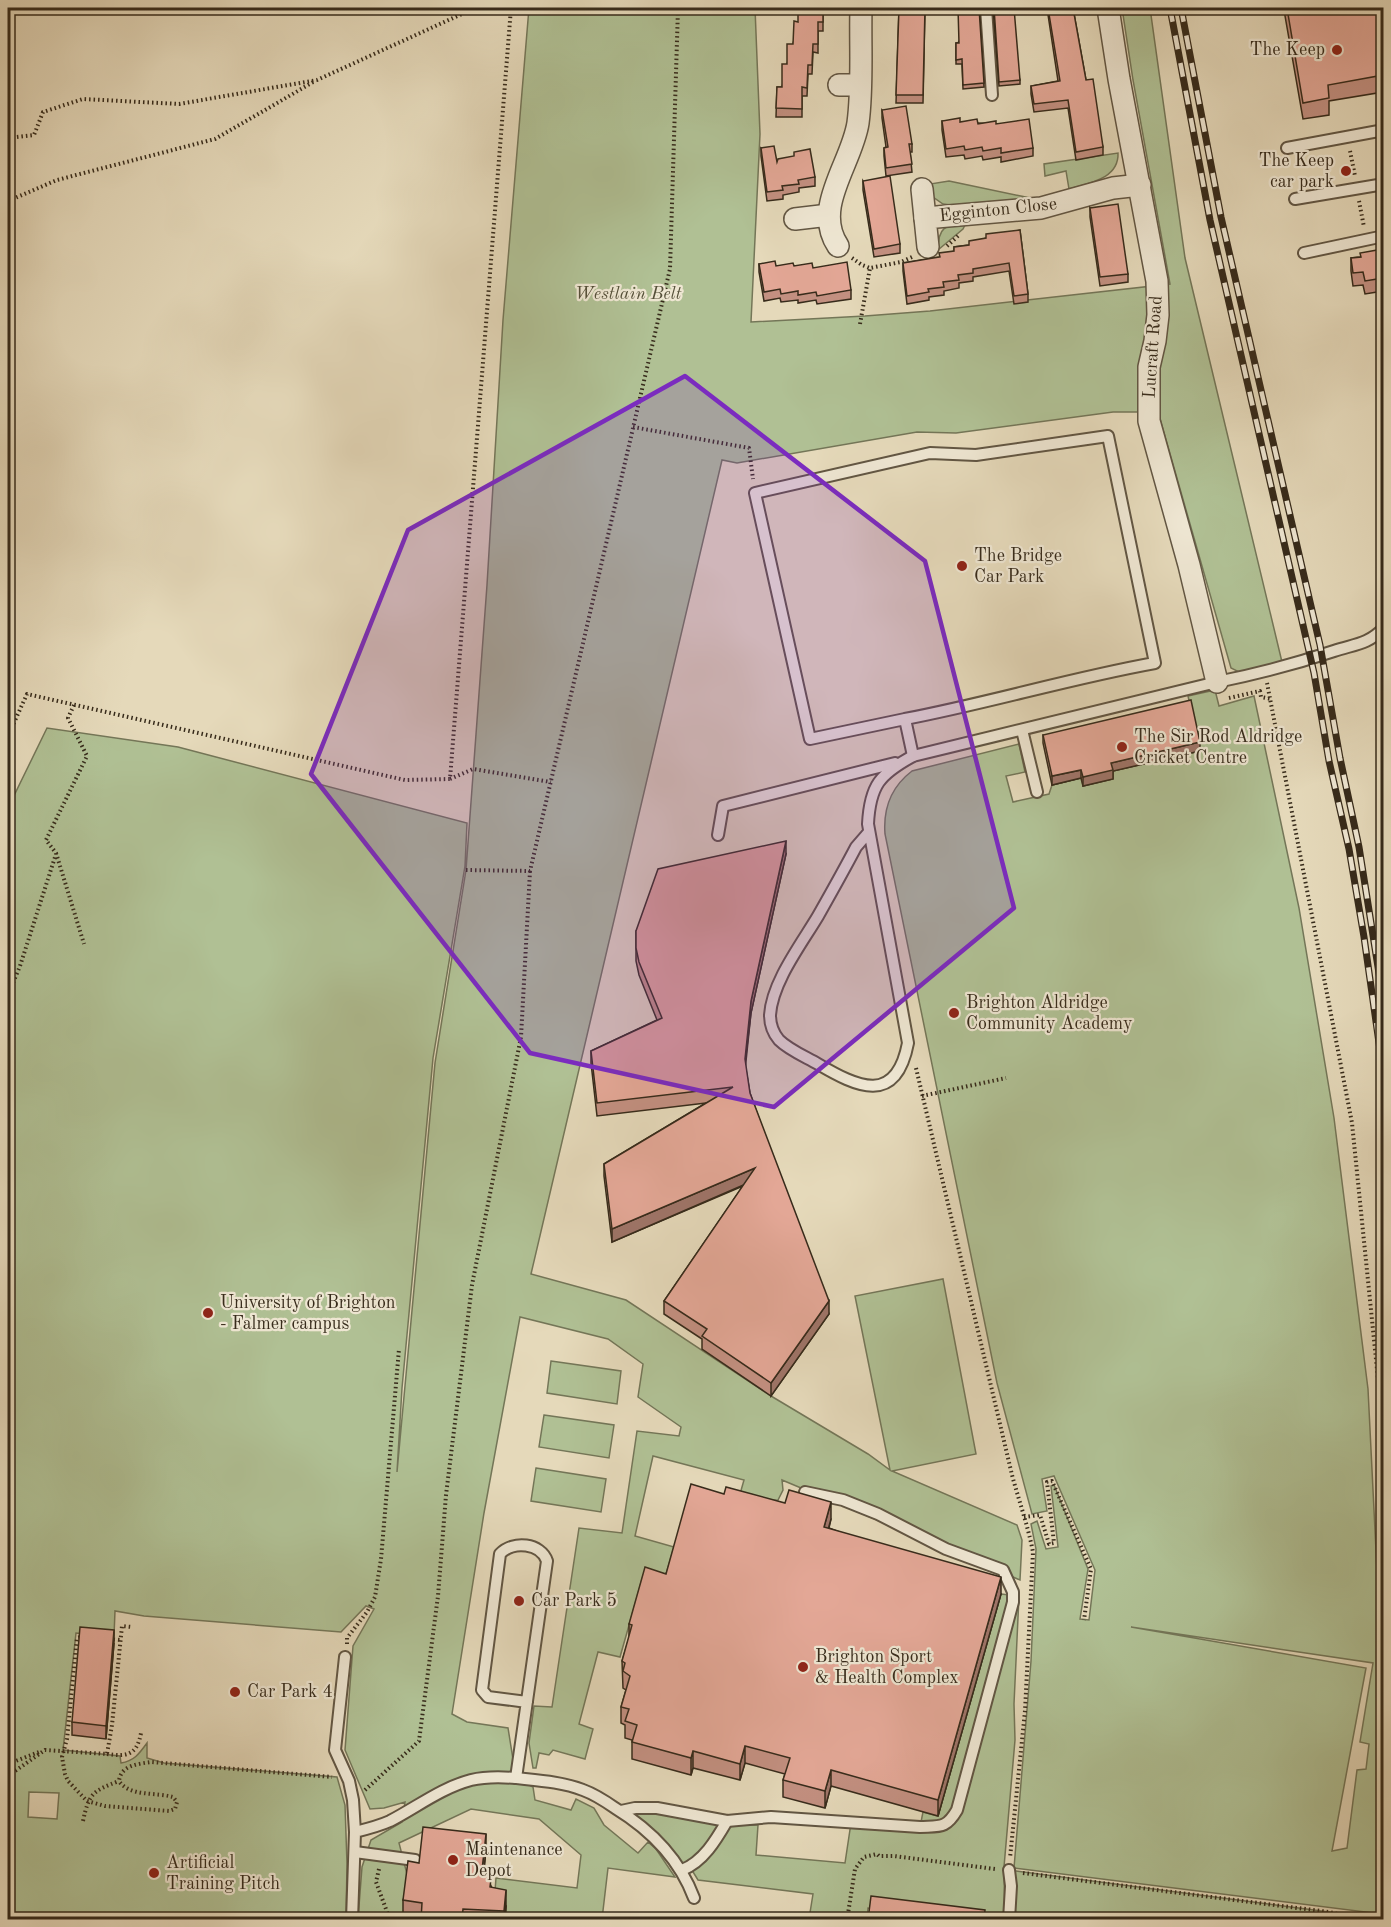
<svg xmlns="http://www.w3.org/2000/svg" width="1391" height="1927" font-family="'Old Standard TT',serif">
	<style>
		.green { fill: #b0c094; stroke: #747658; stroke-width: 1.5; fill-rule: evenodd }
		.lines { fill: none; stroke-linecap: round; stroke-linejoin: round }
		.lane-casing { stroke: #625643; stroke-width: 14 }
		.street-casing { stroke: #625643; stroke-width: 24 }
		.path { stroke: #372b1b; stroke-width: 4; stroke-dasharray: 1.5 3; stroke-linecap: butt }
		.lane { stroke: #eee6d2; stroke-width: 10 }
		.street { stroke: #eee6d2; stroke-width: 21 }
		.rail-casing { stroke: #372b1b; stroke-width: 7 }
		.rail { stroke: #eee6d2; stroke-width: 4.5; stroke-dasharray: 14; stroke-linecap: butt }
		.wall { fill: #c39081; stroke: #372b1b; stroke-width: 1.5 }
		.shaded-wall { fill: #9f7569; stroke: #372b1b; stroke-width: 1.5 }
		.building { fill: #e3a796; stroke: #372b1b; stroke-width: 1.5 }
		.marked { fill: #7b2cbf; fill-opacity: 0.2; stroke: #7b2cbf; stroke-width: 4.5; stroke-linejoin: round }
		.poi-dot { fill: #8f2418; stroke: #eee6d2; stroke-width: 2 }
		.labels { text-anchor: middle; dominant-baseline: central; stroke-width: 4.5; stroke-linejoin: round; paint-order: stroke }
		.poi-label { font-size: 18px; fill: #372b1b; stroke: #eee6d2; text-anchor: start }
		.street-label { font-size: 18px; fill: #372b1b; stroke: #eee6d2 }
		.park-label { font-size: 18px; font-style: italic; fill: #555039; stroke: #eee6d2 }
	</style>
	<rect width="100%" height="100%" fill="#e5d9ba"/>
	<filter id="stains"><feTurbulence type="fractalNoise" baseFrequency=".00333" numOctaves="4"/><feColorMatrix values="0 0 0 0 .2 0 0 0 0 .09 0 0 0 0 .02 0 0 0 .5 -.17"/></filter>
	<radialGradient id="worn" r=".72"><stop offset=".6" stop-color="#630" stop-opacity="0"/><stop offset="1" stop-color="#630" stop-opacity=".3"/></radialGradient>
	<!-- green -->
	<g class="green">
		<path d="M529,8H755L760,134L751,322L865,316L930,311L1170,284L1133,80L1122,8H1150L1185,258L1282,662L1241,673L1231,668L1159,415L1138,412H1113L956,433L917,432L737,463L722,460L531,1274L626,1300L771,1396L868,1454L890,1470L855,1296L943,1279L976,1454L892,1471L1017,1525L1022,1540L1020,1580L782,1480L783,1490L778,1500L738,1501L744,1480L653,1456L635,1536L674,1547L664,1581L643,1576L620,1657L598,1652L579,1724L593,1729L585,1759L553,1750L549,1755L539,1753L536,1768H533L529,1743L534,1706L552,1707L579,1528L622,1533L637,1431L679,1436L681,1427L638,1397L643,1364L608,1339L520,1317L484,1513L452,1714L467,1722L508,1728L516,1778L533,1787L535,1800L571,1810L576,1799L594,1808L604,1825L638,1853L648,1842L656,1849L675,1877L608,1868L602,1919H505L506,1906L494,1904L496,1878L577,1888L581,1855L539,1819L471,1809L399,1843L408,1878L403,1916L421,1919H358L362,1867L371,1840L402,1822L405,1802L384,1808L370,1809L345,1750L353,1646L374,1609L366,1606L341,1632L144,1616L115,1611L114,1636L76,1633L63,1750L120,1756L121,1763C134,1761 139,1754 147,1743V1758L164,1763L337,1777L345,1805L347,1864L346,1919H8V808L47,728L178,747L467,823L465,866L433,1058L402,1388L397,1472L435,1063L466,870L487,585L503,320ZM29,1792L59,1793L57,1819L28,1817Z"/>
		<path d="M1118,153C1119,179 1089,183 1069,189L1066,171L1045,176L1044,164Z"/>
		<path d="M949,181L1030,198L1031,202L959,206L943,204L933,197L930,184Z"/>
		<path d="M966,223L963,229L938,250C938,227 945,225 966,223Z"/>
		<path d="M1215,690L1219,706L1254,696L1299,908L1334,1118L1368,1389L1378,1591L1384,1629V1836L1381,1914L1014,1868L1031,1661L1036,1549L1031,1524L1037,1521L1046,1549L1058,1547L1051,1486L1054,1485L1088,1569L1080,1619L1089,1620L1095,1570L1054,1476L1042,1479L1047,1511L1032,1514L997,1383L885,834C883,808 891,787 912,771L1019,744L1025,772L1006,776L1013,802L1049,794L1052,785L1081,778L1083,785L1103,773L1200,750L1188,696ZM1131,1627L1373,1663L1360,1742L1369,1744L1366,1769L1357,1770L1347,1848L1332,1851L1366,1668Z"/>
		<path d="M551,1361L621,1371L617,1404L547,1393Z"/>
		<path d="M544,1415L614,1425L609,1458L539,1447Z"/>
		<path d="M536,1468L606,1479L601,1512L531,1501Z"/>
		<path d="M1001,1594L1019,1596L1014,1704L1015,1740L1004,1867L1005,1919H957L868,1908L867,1919H809L813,1894L698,1880L690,1867L682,1870L621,1811L635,1808L725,1825H758L756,1855L845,1863L851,1823L920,1827L923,1812L938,1816Z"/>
		<path d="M1009,1870L1329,1912L1364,1919L1009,1920Z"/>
	</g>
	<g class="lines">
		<!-- lane casing -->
		<g class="lane-casing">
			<g id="lane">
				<path d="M986,8L992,95"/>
				<path d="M1287,148L1384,130"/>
				<path d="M1295,199L1384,184"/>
				<path d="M1304,253L1384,236"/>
				<path d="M905,719C989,703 1071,678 1155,663L1108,436L976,455L930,453L755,493L810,739L905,719L913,756"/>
				<path d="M1022,730L1037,792"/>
				<path d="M869,832L856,847C844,870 831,893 818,916C802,943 772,982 770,1015C770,1024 773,1033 779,1040C789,1050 806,1057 818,1064C857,1087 896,1106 908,1043L868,824C870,785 880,774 913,756L1217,682C1257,674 1295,664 1334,651C1355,644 1367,645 1384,628"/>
				<path d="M718,835L723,806L895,763"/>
				<path d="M345,1657L335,1750L349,1781L353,1800L355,1832"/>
				<path d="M516,1778L547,1561C541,1543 513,1540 500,1554L482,1690L488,1697L527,1702"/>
				<path d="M621,1811L635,1808H657L727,1821L771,1817L920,1827C940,1826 946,1829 957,1810L1013,1602V1592L1003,1570L946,1549L878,1514L843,1500L805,1492"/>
				<path d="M355,1852L415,1860"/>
				<path d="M682,1870C703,1862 716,1840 727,1821"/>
				<path d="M352,1920L355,1832C367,1829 379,1826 390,1821C417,1807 441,1788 471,1780C488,1776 508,1777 525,1779C545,1781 565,1783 583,1790C594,1794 605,1801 615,1808C651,1830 679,1858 694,1898"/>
				<path d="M1009,1920L1011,1886L1009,1870"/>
			</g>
		</g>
		<!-- street casing -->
		<g class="street-casing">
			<g id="street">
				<path d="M1108,8L1119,79L1157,281L1158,315L1155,341L1149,367V421L1189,565L1217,682"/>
				<path d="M839,85H859"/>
				<path d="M922,189L925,218"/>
				<path d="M795,219L829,215"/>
				<path d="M838,246C812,207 852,163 858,123C863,86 860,45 861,8"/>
				<path d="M928,247L925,218L1041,208L1113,188L1140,185"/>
			</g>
		</g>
		<!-- path -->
		<g class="path">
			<path d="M8,138L34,135L43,112L83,99L179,104L317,80L475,8"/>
			<path d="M1350,151L1355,176"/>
			<path d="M8,201L57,180L215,139L315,81"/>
			<path d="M1359,201L1364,227"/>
			<path d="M947,246L959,235"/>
			<path d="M852,258L862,265L870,268"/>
			<path d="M860,324L870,268L901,262L912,257"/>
			<path d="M633,427L749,448L753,479"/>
			<path d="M1267,683L1352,1123L1384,1438"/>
			<path d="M1229,698L1260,691L1261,697L1271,699"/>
			<path d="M74,705L68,718L87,756L46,840L56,853L84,944"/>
			<path d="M8,736L27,694L405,780L450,779L511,8"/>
			<path d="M450,779L473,769L551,782"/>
			<path d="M466,870L530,871L670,269L678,8"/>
			<path d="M8,995L20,966L56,854"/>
			<path d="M916,1068L1012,1475C1019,1501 1028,1526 1033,1552L1025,1711L1010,1858"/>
			<path d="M922,1096L1006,1078"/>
			<path d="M1024,1517L1040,1515L1049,1544L1054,1543L1047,1482L1052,1481L1091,1569L1084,1620"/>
			<path d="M84,1636L77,1638L67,1739L62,1757L65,1774L68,1781L87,1801L105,1806L169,1811L175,1809L177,1802L173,1797C156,1792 130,1797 119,1781C121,1765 138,1764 151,1762L332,1777"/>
			<path d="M109,1639L121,1640"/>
			<path d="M347,1644V1638L367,1612L375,1597L381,1559L399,1349"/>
			<path d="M107,1754C127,1757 137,1755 141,1733"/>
			<path d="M8,1764L39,1752"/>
			<path d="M8,1776L45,1750L107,1754L112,1725L122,1626L132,1627"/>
			<path d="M365,1790L419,1741L438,1596L446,1495L472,1285L521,1037L530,871"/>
			<path d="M83,1821C89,1793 93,1791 119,1781"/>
			<path d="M379,1869L376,1882L390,1920"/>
			<path d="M1023,1873L1329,1912L1364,1920"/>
			<path d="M847,1920L855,1869L864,1857L877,1854L879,1856H894L995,1869"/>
		</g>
		<!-- lane -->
		<use href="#lane" class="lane"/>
		<!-- street -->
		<use href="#street" class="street"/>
		<!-- rail casing -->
		<g class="rail-casing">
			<g id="rail">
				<path d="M1170,8L1210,220L1314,673L1329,761L1349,849L1364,937L1384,1078"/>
				<path d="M1181,8L1221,217L1320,645L1340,758L1359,847L1384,1005"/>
			</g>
		</g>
		<!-- rail -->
		<use href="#rail" class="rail"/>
	</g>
	<!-- wall -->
	<g class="wall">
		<path d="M823,8V31H818V53L813,52L812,74H808L807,96H802V117H776L777,87H782L787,64L793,44L798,22Z"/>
		<path d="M899,8H925L923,103H896Z"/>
		<path d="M979,8L984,87L963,89L962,64H956V43H958Z"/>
		<path d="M993,8L1020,80V84L999,86Z"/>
		<path d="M1047,8H1073L1086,80L1103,147V155L1076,160L1068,108L1034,112L1031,94V86L1058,81Z"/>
		<path d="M1272,8H1383V92L1329,101V115L1303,119L1284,10L1273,12Z"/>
		<path d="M882,110L912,144V152H910L912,172L886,176L884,156V148L886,147L882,118Z"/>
		<path d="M942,121L996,124L1033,148V156L1001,162V157L983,160L982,156L965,159L964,155L946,157L942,130Z"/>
		<path d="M761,148L777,162L815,177V186L799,188V192L783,195V199L767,201L761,156Z"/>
		<path d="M863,181L900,244V253L874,257L863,190Z"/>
		<path d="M1090,208L1128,274V282L1100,286L1090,217Z"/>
		<path d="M1020,230L1028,294V302L1014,304L1009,271L973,277V281L959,283V288L944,291V295L929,297V300L907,304L903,271V263L939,257L954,251V247L969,245L986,238Z"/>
		<path d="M1383,249V291L1365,294L1363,285L1353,286L1351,271V258L1360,257Z"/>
		<path d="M759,264L776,266L813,268L851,290V299L817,304L816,300L798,303V300L781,302L780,298L764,301L759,272Z"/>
		<path d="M1043,735L1200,751L1113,771V779L1083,786L1081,778L1052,785L1043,743Z"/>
		<path d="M786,854L751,1013L745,1064L750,1093L829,1314L771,1396L702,1349V1339L664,1314V1301L743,1186L612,1242L604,1176V1164L706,1103L597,1116L591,1063V1051L657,1020L639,975L636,961V931Z"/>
		<path d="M724,1494L831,1519L829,1528L1001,1594L938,1816L831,1786L825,1808L783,1797V1780L785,1774L745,1763L740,1780L693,1768L691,1775L632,1759V1740L625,1738V1725L621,1723V1707L626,1690L623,1688L622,1661L629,1638V1624Z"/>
		<path d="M114,1643L106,1739L72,1735V1722Z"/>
		<path d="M486,1850L484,1870L492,1888L506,1906L505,1920H421L403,1917V1900L419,1863Z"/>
	</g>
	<!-- shaded-wall -->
	<g class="shaded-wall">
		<path d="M1200,742V751L1113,771V779L1083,786V777L1111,763Z"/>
		<path d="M1081,770V778L1052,785V776Z"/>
		<path d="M786,841V854L751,1013L745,1071V1059L751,1001Z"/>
		<path d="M755,1168V1180L612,1242V1229Z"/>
		<path d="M829,1301V1314L771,1396V1383Z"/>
		<path d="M831,1502V1519L824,1544V1527Z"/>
		<path d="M1001,1577V1594L938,1816V1800Z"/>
		<path d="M114,1630V1643L106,1739V1726Z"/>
		<path d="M745,1746V1763L740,1780V1764Z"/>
		<path d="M693,1751V1768L691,1775V1758Z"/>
		<path d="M831,1770V1786L825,1808V1791Z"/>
		<path d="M486,1834V1850L482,1886V1870Z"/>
		<path d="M506,1890V1906L505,1920H504Z"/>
	</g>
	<!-- building -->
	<g class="building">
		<path d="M798,8H823V22H818V44H813L812,65H808L807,88L802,87V109L776,108L777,87H782V64H787V44H793L794,21L798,22Z"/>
		<path d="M899,8H925L923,95H896Z"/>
		<path d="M958,8H979L984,83L963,85L962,59L956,60V43H959Z"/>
		<path d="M994,8H1014L1020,80L999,82Z"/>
		<path d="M1048,8H1073L1086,80L1093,79L1103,147L1076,152L1068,100L1034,104L1031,86L1060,81Z"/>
		<path d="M1287,8H1383V75L1328,85L1329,98L1303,103Z"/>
		<path d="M906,106L912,144H909L912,164L886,168L884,148L888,147L882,110Z"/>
		<path d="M960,118V122L977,119L978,124L996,121V124L1029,119L1033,148L1001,153V148L983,151L982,147L965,150L964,146L946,149L942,121Z"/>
		<path d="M774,146L777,162L778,159L794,156V152L810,149L815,177L798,180L799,184L782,186L783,190L767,192L761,148Z"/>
		<path d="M890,176L900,244L874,249L863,181Z"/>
		<path d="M1118,204L1128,274L1100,277L1090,208Z"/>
		<path d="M1020,230L1028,294L1014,296L1009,263L973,269V273L958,275L959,280L943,282L944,287L928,289L929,292L907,296L903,263L940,257L939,253L954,251V247L969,245V241L986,238V234Z"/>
		<path d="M1383,249V278L1365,281L1363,272L1353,273L1351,258L1361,257L1360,253Z"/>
		<path d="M775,261L776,266L793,263L794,266L812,263L813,268L847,262L851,290L817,296L816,292L798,295V291L781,294L780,289L764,292L759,264Z"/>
		<path d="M1191,700L1200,742L1111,763L1113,770L1083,777L1081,770L1052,776L1043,735Z"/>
		<path d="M786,841L751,1001L745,1059L750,1093L829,1301L771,1383L702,1336L707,1329L664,1301L755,1168L612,1229L604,1164L733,1087L597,1103L591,1051L662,1018L639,962L636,948V931L658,869Z"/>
		<path d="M691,1484L724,1494L726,1487L785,1503L789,1490L831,1502L824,1527L1001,1577L938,1800L831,1770L825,1791L783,1780L790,1758L745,1746L740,1764L693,1751L691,1758L632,1742L637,1725L625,1721L629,1709L621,1707L630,1676L623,1671L625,1663L622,1661L632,1625L629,1624L645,1567L666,1574Z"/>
		<path d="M80,1627L114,1630L106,1726L72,1722Z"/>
		<path d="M423,1827L486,1834L482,1870L492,1871L490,1887L506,1890L504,1911L463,1909L462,1920H421L422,1903L403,1900L408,1861L419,1863Z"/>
		<path d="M871,1896L985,1910L984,1920H868Z"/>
	</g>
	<!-- marked area -->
	<path class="marked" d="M685,376L925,561L1014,908L774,1107L530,1053L311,774L408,530Z"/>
	<!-- markers -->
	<g class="poi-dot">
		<circle cx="1337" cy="50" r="6"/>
		<circle cx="1346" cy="171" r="6"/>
		<circle cx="962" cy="566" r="6"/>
		<circle cx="1122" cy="747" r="6"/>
		<circle cx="954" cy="1013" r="6"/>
		<circle cx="208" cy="1313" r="6"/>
		<circle cx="519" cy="1601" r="6"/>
		<circle cx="803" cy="1667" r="6"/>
		<circle cx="235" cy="1692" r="6"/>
		<circle cx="453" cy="1860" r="6"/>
		<circle cx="154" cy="1873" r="6"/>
	</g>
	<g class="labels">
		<!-- poi labels -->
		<g class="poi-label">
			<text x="1325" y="50" text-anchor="end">The Keep</text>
			<text x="1334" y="161" text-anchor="end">The Keep<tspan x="1334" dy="21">car park</tspan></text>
			<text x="974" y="556">The Bridge<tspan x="974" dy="21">Car Park</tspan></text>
			<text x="1134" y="737">The Sir Rod Aldridge<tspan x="1134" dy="21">Cricket Centre</tspan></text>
			<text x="966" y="1003">Brighton Aldridge<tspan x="966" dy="21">Community Academy</tspan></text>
			<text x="220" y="1303">University of Brighton<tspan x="220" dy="21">- Falmer campus</tspan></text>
			<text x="531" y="1601">Car Park 5</text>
			<text x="815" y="1657">Brighton Sport<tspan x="815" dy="21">&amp; Health Complex</tspan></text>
			<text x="247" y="1692">Car Park 4</text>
			<text x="465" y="1850">Maintenance<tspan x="465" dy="21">Depot</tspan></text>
			<text x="166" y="1863">Artificial<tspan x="166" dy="21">Training Pitch</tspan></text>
		</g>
		<!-- street labels -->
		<g class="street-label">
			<text transform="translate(998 210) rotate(-6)">Egginton Close</text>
			<text transform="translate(1153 347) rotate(-86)">Lucraft Road</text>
		</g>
		<!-- park labels -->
		<g class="park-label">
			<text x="628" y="294">Westlain Belt</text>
		</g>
	</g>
	<!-- margin -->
	<rect width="1391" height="1927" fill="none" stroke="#e5d9ba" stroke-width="30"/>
	<rect x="9" y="9" width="1373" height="1909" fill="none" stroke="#372b1b" stroke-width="3"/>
	<rect x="15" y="15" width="1361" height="1897" fill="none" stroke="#372b1b" stroke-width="1.5"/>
	<rect width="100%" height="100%" filter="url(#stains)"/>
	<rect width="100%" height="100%" fill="url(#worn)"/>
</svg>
